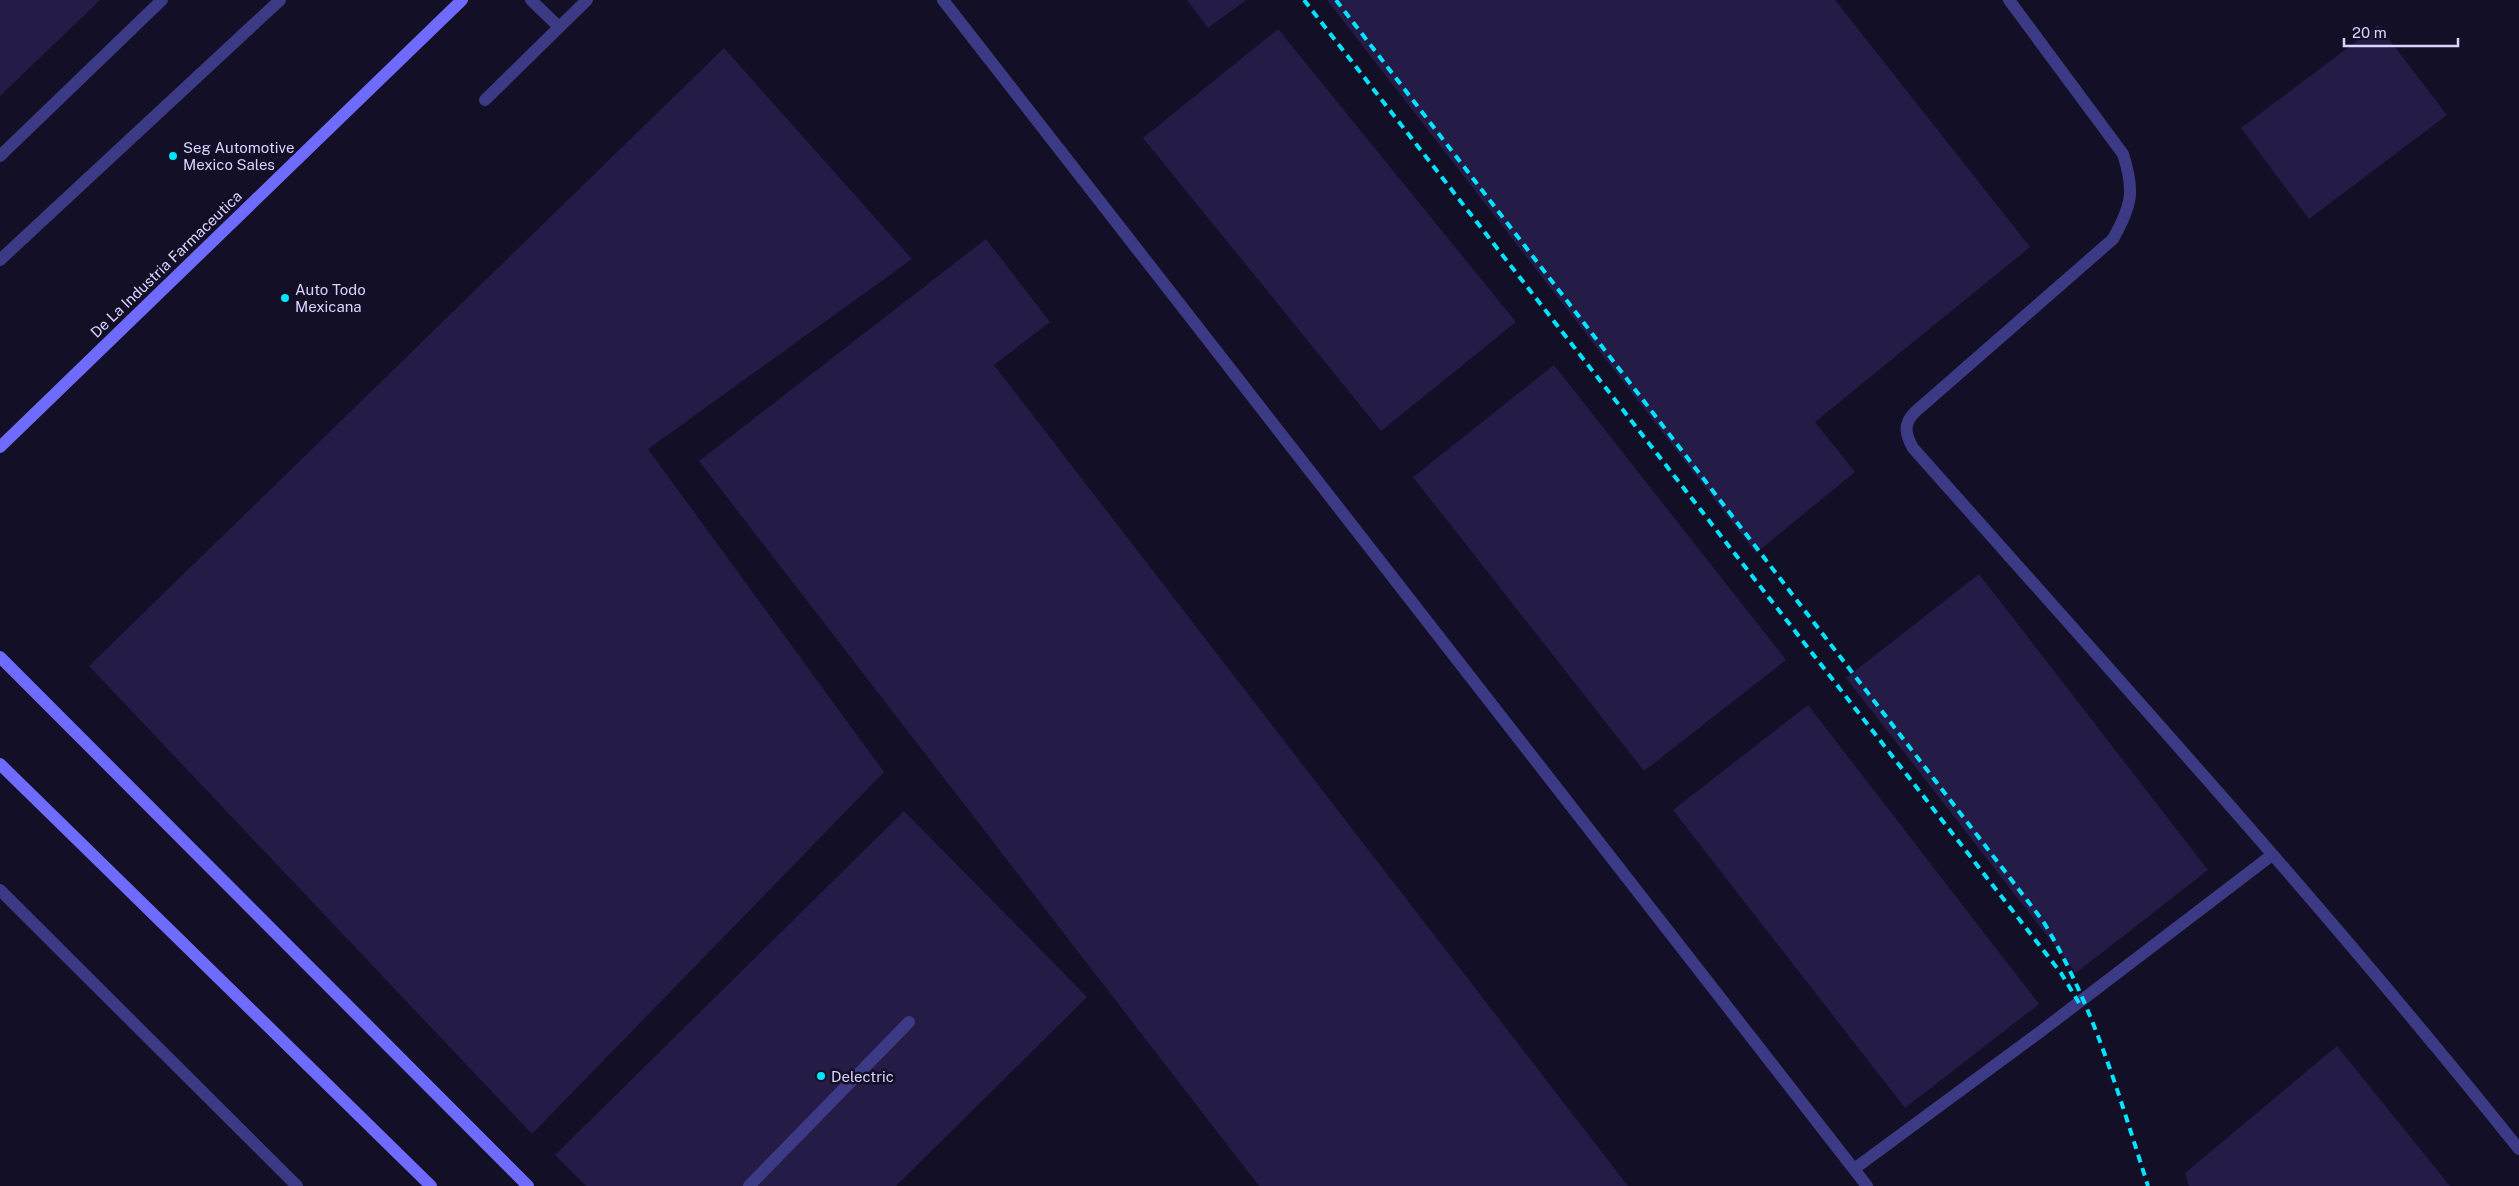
<svg xmlns="http://www.w3.org/2000/svg" width="2519" height="1186" font-family="'Public Sans',sans-serif">
	<style>
		.building { fill: #241b47 }
		.lines { fill: none; stroke-linecap: round; stroke-linejoin: round }
		.service { stroke: #3d3a85; stroke-width: 12 }
		.secondary { stroke: #6f6bff; stroke-width: 12 }
		.rail { stroke: #00e5ff; stroke-width: 4; stroke-dasharray: 8 6; stroke-linecap: butt }
		.poi-dot { fill: #00e5ff; stroke: #130f26; stroke-width: 2 }
		.labels { text-anchor: middle; dominant-baseline: central; stroke-width: 5; stroke-linejoin: round; paint-order: stroke }
		.poi-label { font-size: 15px; fill: #d9d4ff; stroke: #130f26; text-anchor: start }
		.street-label { font-size: 15px; fill: #d9d4ff; stroke: #130f26 }
	</style>
	<rect width="100%" height="100%" fill="#130f26"/>
	<!-- building -->
	<g class="building">
		<path d="M0,0H100L0,96Z"/>
		<path d="M1187,0H1246L1208,28Z"/>
		<path d="M1327,0H1835L2030,247L1815,422L1855,472L1756,553Z"/>
		<path d="M2378,25L2447,115L2309,219L2241,128Z"/>
		<path d="M1278,29L1516,322L1381,431L1143,138Z"/>
		<path d="M724,48L912,259L648,449L884,772L532,1134L89,666Z"/>
		<path d="M986,239L1050,322L994,365L1628,1186H1259L699,461Z"/>
		<path d="M1554,365L1786,660L1644,771L1413,477Z"/>
		<path d="M1979,574L2208,870L2076,973L1846,678Z"/>
		<path d="M1808,705L2039,1004L1905,1108L1673,810Z"/>
		<path d="M904,811L1087,997L896,1186H586L555,1155Z"/>
		<path d="M2337,1046L2450,1186H2189L2185,1173Z"/>
	</g>
	<g class="lines">
		<!-- service -->
		<g class="service">
			<path d="M531,0L558,26"/>
			<path d="M943,0L1867,1186"/>
			<path d="M2009,0L2123,154C2135,191 2132,205 2113,239L1915,412C1903,424 1905,434 1913,448C2118,679 2326,908 2519,1149"/>
			<path d="M485,100L587,0"/>
			<path d="M0,156L162,0"/>
			<path d="M0,260L280,0"/>
			<path d="M0,890L297,1186"/>
			<path d="M1854,1169L2040,1032L2272,855"/>
			<path d="M749,1186L909,1022"/>
		</g>
		<!-- secondary -->
		<g class="secondary">
			<path d="M0,447L462,0"/>
			<path d="M0,657L528,1186"/>
			<path d="M0,764L431,1186"/>
		</g>
		<!-- rail -->
		<g class="rail">
			<path d="M1304,0L2061,973L2079,1003"/>
			<path d="M1336,0L2043,921C2093,1004 2119,1095 2148,1186"/>
		</g>
	</g>
	<!-- markers -->
	<g class="poi-dot">
		<circle cx="173" cy="156" r="5"/>
		<circle cx="285" cy="298" r="5"/>
		<circle cx="821" cy="1076" r="5"/>
	</g>
	<g class="labels">
		<!-- poi labels -->
		<g class="poi-label">
			<text x="183" y="147">Seg Automotive<tspan x="183" dy="17">Mexico Sales</tspan></text>
			<text x="295" y="289">Auto Todo<tspan x="295" dy="17">Mexicana</tspan></text>
			<text x="831" y="1076">Delectric</text>
		</g>
		<!-- street labels -->
		<g class="street-label">
			<text transform="translate(166 264) rotate(-44)">De La Industria Farmaceutica</text>
		</g>
	</g>
	<!-- scale -->
	<path d="M2344 38v8h114v-8" fill="none" stroke="#d9d4ff" stroke-width="2.5"/>
	<text x="2352" y="38" font-size="15" fill="#d9d4ff" stroke="#130f26" stroke-width="4" paint-order="stroke">20 m</text>
</svg>
